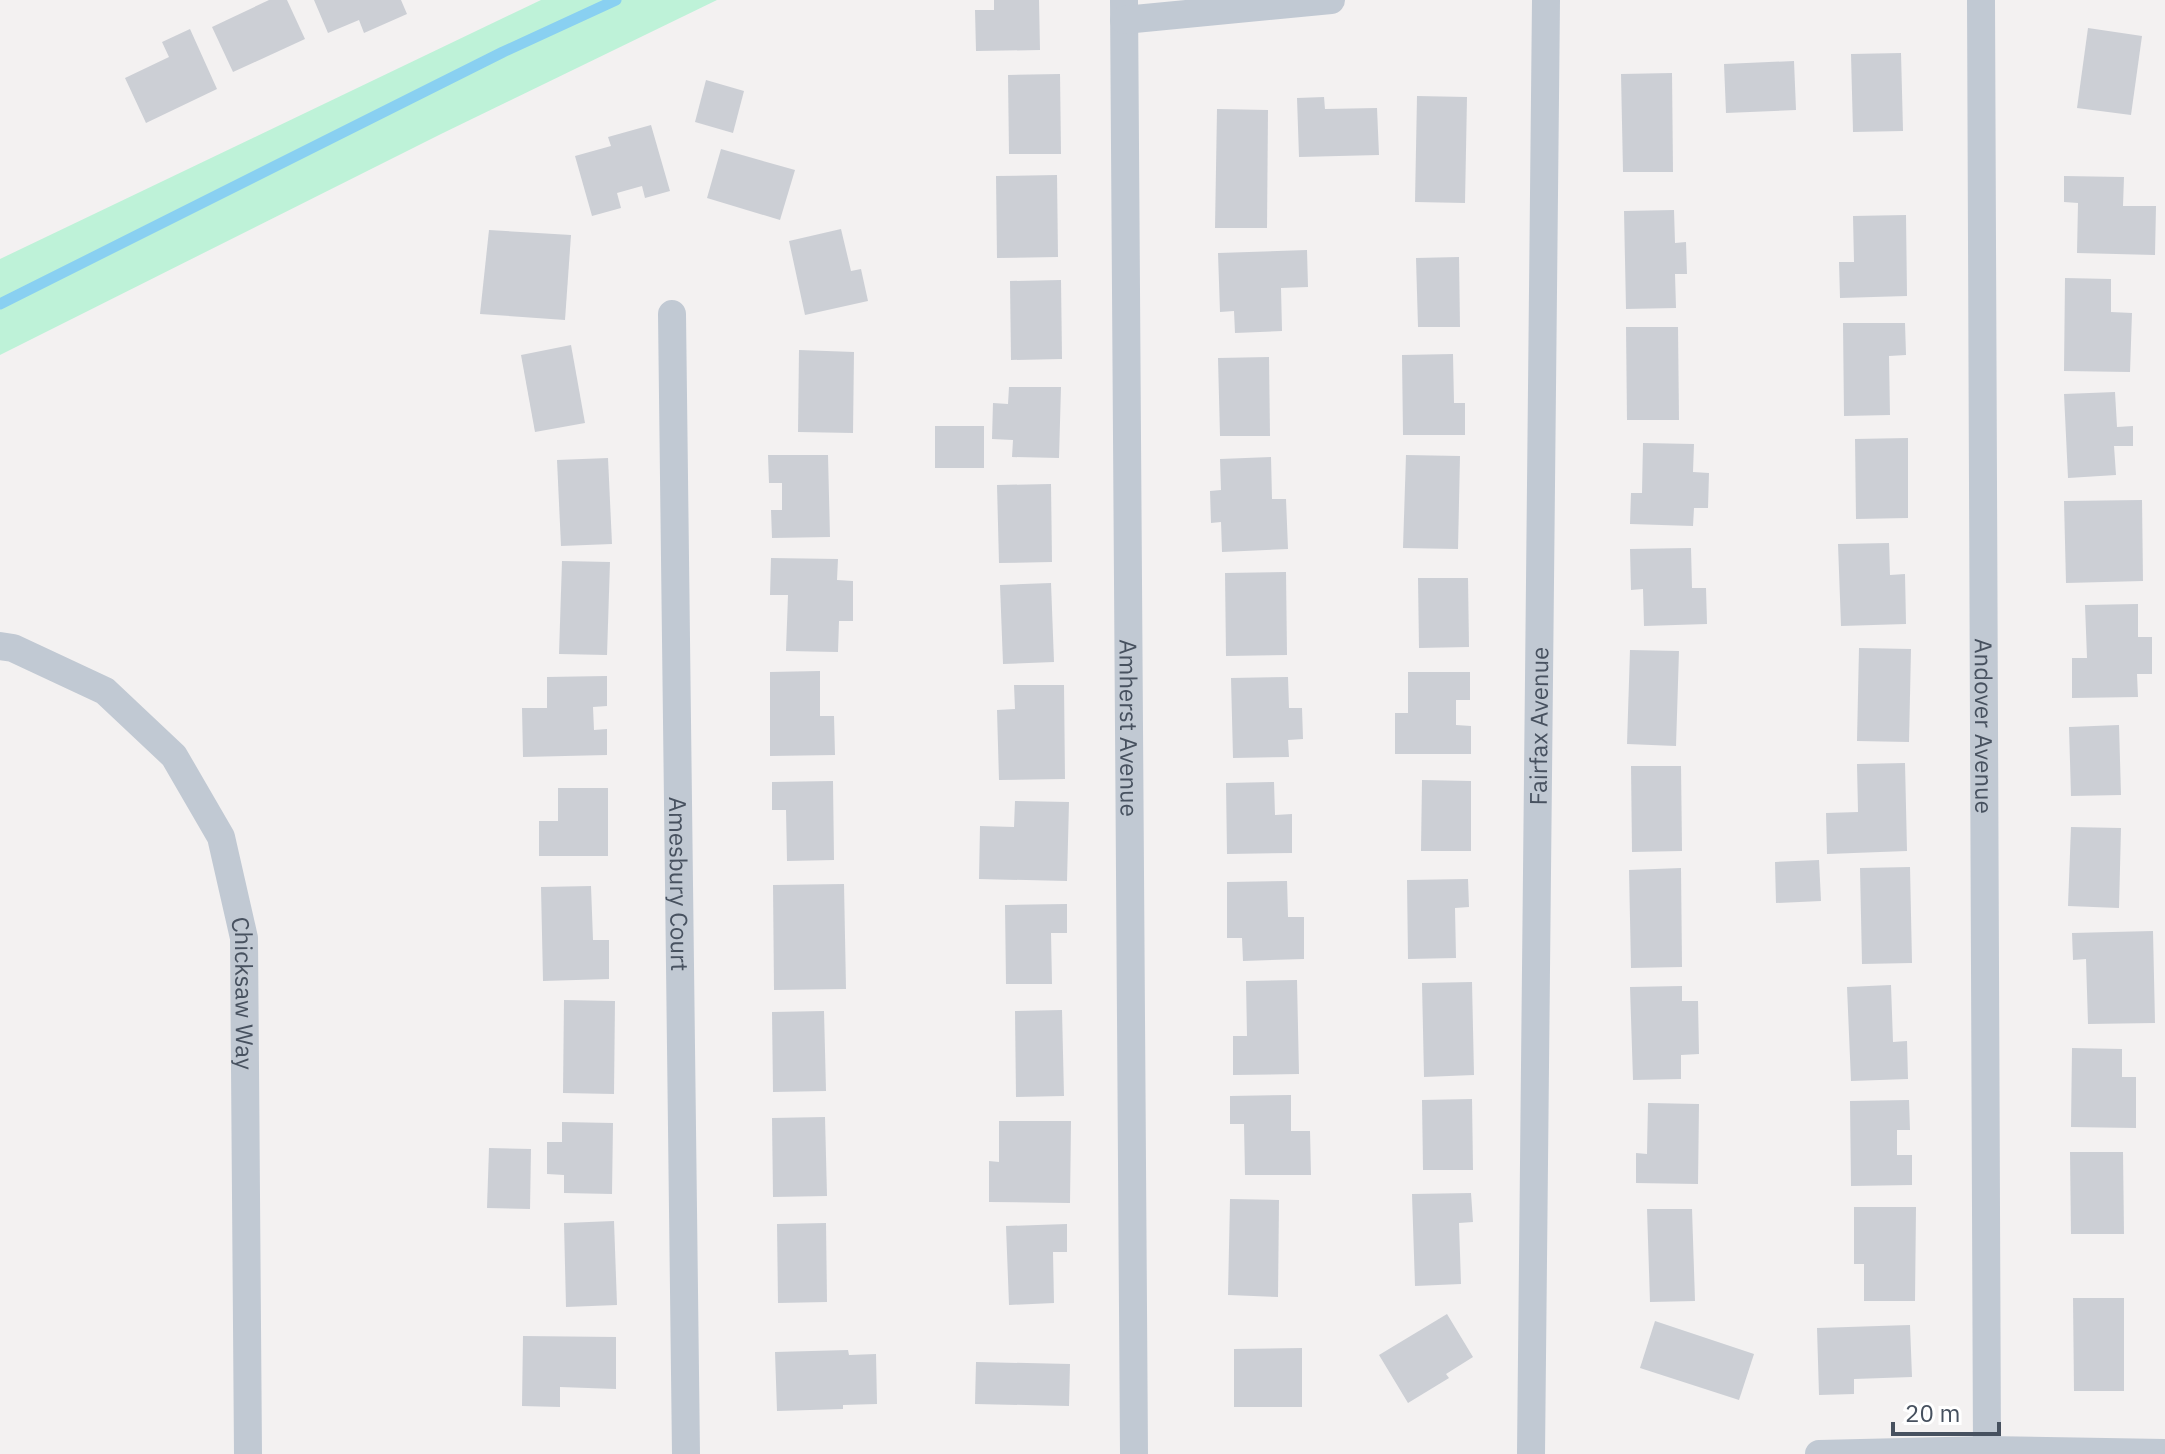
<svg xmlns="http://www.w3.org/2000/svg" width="2165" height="1454" font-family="'IBM Plex Sans',sans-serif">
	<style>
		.green { fill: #bef2d8 }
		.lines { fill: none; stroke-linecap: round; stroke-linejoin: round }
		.stream { stroke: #89d0f1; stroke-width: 11 }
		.building { fill: #cccfd5 }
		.minor { stroke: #c1c9d3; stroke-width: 28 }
		.labels { text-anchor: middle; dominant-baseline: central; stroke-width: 6; stroke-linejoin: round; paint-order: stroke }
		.street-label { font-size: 24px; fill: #47515f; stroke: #fff }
	</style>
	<rect width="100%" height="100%" fill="#f3f1f1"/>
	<!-- green -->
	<path class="green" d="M541,0H717L441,134L0,355V259Z"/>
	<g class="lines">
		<!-- stream -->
		<path class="stream" d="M0,304L503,52L616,0"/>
	</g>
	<!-- building -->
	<g class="building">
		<path d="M269,0H287L305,39L233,72L212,27Z"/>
		<path d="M314,0H401L407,14L364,33L359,20L328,33Z"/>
		<path d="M994,0H1039L1040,50L976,51L975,10H994Z"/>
		<path d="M2088,28L2142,36L2131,115L2077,108Z"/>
		<path d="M190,29L217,89L146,123L125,78L169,57L162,42Z"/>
		<path d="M1901,53L1903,131L1853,132L1851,54Z"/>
		<path d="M1794,61L1796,110L1726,113L1724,64Z"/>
		<path d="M1672,73L1673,172H1623L1621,74Z"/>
		<path d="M1060,74L1061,154H1009L1008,75Z"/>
		<path d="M706,80L744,91L733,133L695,122Z"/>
		<path d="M1417,96L1467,97L1465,203L1415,202Z"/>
		<path d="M1324,97L1325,109L1377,108L1379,155L1299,157L1297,98Z"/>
		<path d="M1217,109L1268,110L1267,228H1215Z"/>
		<path d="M651,125L670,191L645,198L642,186L617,193L621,208L592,216L575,156L611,146L608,137Z"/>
		<path d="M721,149L795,170L780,220L707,198Z"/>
		<path d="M1057,175L1058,257L997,258L996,176Z"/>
		<path d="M2064,176L2124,177L2123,206H2156L2155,255L2077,253L2078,203L2064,202Z"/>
		<path d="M1674,210L1675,243L1686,242L1687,274H1675L1676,308L1626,309L1624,211Z"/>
		<path d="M1906,215L1907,296L1840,298L1839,262H1854L1853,216Z"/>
		<path d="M841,229L851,271L861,269L868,301L805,315L789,241Z"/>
		<path d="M489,230L571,235L565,320L480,314Z"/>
		<path d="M1307,250L1308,287L1281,288L1282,331L1235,333L1234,311L1220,312L1218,253Z"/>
		<path d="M1459,257L1460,327H1418L1416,258Z"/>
		<path d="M2065,278L2111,279V312L2132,313L2130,372L2064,371Z"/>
		<path d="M1061,280L1062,359L1011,360L1010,281Z"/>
		<path d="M1843,323H1905L1906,355L1889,356L1890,415L1844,416Z"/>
		<path d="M1626,327H1678L1679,420H1627Z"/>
		<path d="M571,345L585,423L535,432L521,355Z"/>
		<path d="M799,350L854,352L853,433L798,432Z"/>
		<path d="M1453,354L1454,403H1465V435H1403L1402,355Z"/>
		<path d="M1269,357L1270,436H1220L1218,358Z"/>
		<path d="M1009,387H1061L1059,458L1012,457L1013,440L992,439L993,403L1008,404Z"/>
		<path d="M2115,392L2117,427L2133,426V446H2114L2116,475L2068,478L2064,394Z"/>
		<rect x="935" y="426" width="49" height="42"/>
		<path d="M1908,438V518L1856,519L1855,439Z"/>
		<path d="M1643,443L1694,444L1693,472L1709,473L1708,508H1694L1693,526L1630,524L1631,493H1642Z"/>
		<path d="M768,455H828L830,537L772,538L771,510H782V483H769Z"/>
		<path d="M1406,455L1460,456L1458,549L1403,548Z"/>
		<path d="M1271,457L1272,499H1286L1288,549L1222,552L1221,522L1211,523L1210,491L1221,490L1220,459Z"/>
		<path d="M608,458L612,544L561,546L557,460Z"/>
		<path d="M1051,484L1052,562L999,563L997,485Z"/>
		<path d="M2142,500L2143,581L2066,583L2064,501Z"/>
		<path d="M1889,543L1890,575L1905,574L1906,624L1841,626L1838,544Z"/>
		<path d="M1691,548L1692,588H1706L1707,624L1644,626L1643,589L1631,590L1630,549Z"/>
		<path d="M771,558L838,559L837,580L853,581V621H839L838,652L786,651L788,595H770Z"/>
		<path d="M562,561L610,562L607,655L559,654Z"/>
		<path d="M1286,572L1287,655L1226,656L1225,573Z"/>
		<path d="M1418,578H1468L1469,647L1419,648Z"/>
		<path d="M1051,583L1054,662L1003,664L1000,585Z"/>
		<path d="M2138,604V637H2152V674H2137L2138,697L2072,698V658H2087L2085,605Z"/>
		<path d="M1859,648L1911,649L1909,742L1857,741Z"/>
		<path d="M1630,650L1679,651L1676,746L1627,744Z"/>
		<path d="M820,671V716H834L835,755L770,756V672Z"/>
		<path d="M1408,672H1470V700H1456V725L1471,726V754H1395V713H1408Z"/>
		<path d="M607,676V706L593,707L594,730L607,729V755L523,757L522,708H547V677Z"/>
		<path d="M1288,677L1289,708H1302L1303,739L1288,740L1289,757L1233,758L1231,678Z"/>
		<path d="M1014,685H1064L1065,779L999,780L997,710L1015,709Z"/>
		<path d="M2119,725L2121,795L2071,796L2069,727Z"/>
		<path d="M1905,763L1907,851L1827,854L1826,813L1858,812L1857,764Z"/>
		<path d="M1631,766H1681L1682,851L1632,852Z"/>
		<path d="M1422,780L1471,781V851H1421Z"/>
		<path d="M833,781L834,860L787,861L786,810H772V782Z"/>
		<path d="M1274,782L1275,815L1292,814V853L1227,854L1226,783Z"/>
		<path d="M558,788H608V856H539V821H558Z"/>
		<path d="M1015,801L1069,802L1067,881L979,879L980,826L1014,827Z"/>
		<path d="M2071,827L2121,828L2119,908L2068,906Z"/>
		<path d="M1819,860L1821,901L1776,903L1775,862Z"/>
		<path d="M1910,867L1912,963L1862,964L1860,868Z"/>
		<path d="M1681,868L1682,967L1631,968L1629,870Z"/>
		<path d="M1468,879L1469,907L1455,908L1456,958L1408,959L1407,880Z"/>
		<path d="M1287,881L1288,917H1304V959L1243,961L1242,938H1227V882Z"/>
		<path d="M844,884L846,989L774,990L773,885Z"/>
		<path d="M591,886L593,940H609V979L543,981L541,887Z"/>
		<path d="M1067,904V933H1051L1052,984H1006L1005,905Z"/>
		<path d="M2153,931L2155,1023L2088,1024L2086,959L2073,960L2072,933Z"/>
		<path d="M1297,980L1299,1074L1233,1075V1036H1247L1246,981Z"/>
		<path d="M1472,982L1474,1075L1424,1077L1422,983Z"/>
		<path d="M1891,985L1893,1042L1907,1041L1908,1079L1851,1081L1847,987Z"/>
		<path d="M1682,986V1001H1698L1699,1054L1681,1055V1079L1633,1080L1630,987Z"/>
		<path d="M564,1000L615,1001L614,1094L563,1093Z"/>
		<path d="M1062,1010L1064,1096L1016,1097L1015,1011Z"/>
		<path d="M824,1011L826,1091L773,1092L772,1012Z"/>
		<path d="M2072,1048L2122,1049V1077H2136V1128L2071,1127Z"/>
		<path d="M1291,1095V1131H1310L1311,1175H1245L1244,1124H1230V1096Z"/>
		<path d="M1472,1099L1473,1170H1423L1422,1100Z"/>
		<path d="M1909,1100L1910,1130H1897V1155H1912V1185L1851,1186L1850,1101Z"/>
		<path d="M1648,1103L1699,1104L1698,1184L1636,1183V1153L1647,1154Z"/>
		<path d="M825,1117L827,1196L773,1197L772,1118Z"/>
		<path d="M999,1121H1071L1070,1203L989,1202V1161L999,1162Z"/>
		<path d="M562,1122L613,1123L612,1194L564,1193V1175L547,1174V1142H562Z"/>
		<path d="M489,1148L531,1149L530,1209L487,1208Z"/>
		<path d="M2070,1152H2123L2124,1234H2071Z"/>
		<path d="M1471,1193L1473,1222L1459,1223L1461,1284L1415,1286L1412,1194Z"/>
		<path d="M1230,1199L1279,1200L1278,1297L1228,1295Z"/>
		<path d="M1854,1207H1916L1915,1301H1864V1264H1854Z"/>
		<path d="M1647,1209H1692L1695,1301L1650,1302Z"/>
		<path d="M614,1221L617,1305L566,1307L564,1223Z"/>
		<path d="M826,1223L827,1302L778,1303L777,1224Z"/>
		<path d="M1067,1224V1252H1053L1054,1303L1009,1305L1006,1226Z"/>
		<path d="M2073,1298H2124V1391H2074Z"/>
		<path d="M1447,1314L1473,1357L1446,1374L1449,1378L1408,1403L1379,1355Z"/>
		<path d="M1655,1321L1754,1354L1739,1400L1640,1368Z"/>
		<path d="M1910,1325L1912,1377L1854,1379V1394L1819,1395L1817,1328Z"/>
		<path d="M523,1336L616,1337V1389L560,1387V1407L522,1406Z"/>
		<path d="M1302,1348V1407H1234V1349Z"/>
		<path d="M848,1350L849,1355L876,1354L877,1404L843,1405V1409L777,1411L775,1352Z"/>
		<path d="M976,1362L1070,1364L1069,1406L975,1404Z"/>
	</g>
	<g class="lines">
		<!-- minor -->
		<g class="minor">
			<path id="s1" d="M1124,0L1134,1454"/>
			<path id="s2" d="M1981,0L1987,1450"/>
			<path d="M1124,20L1331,0"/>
			<path id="s3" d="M672,314L686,1454"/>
			<path id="s4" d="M0,646L13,648L105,691L174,756L221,837L244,938L248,1454"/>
			<path id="s5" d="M1531,1454L1546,0"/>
			<path d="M1819,1454L1987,1450L2165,1453"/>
		</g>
	</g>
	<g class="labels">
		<!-- street labels -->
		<g class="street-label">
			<text stroke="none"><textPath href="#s2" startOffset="726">Andover Avenue</textPath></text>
			<text stroke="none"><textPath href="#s1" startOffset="728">Amherst Avenue</textPath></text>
			<text stroke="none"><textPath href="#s5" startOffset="728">Fairfax Avenue</textPath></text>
			<text stroke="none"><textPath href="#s3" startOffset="570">Amesbury Court</textPath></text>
			<text stroke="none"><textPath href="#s4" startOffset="462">Chicksaw Way</textPath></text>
		</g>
	</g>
	<!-- scale -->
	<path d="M1893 1422v12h106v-12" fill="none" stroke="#47515f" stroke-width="4"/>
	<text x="1905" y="1422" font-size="24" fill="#47515f" stroke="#ffffff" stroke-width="6" paint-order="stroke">20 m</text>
</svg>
